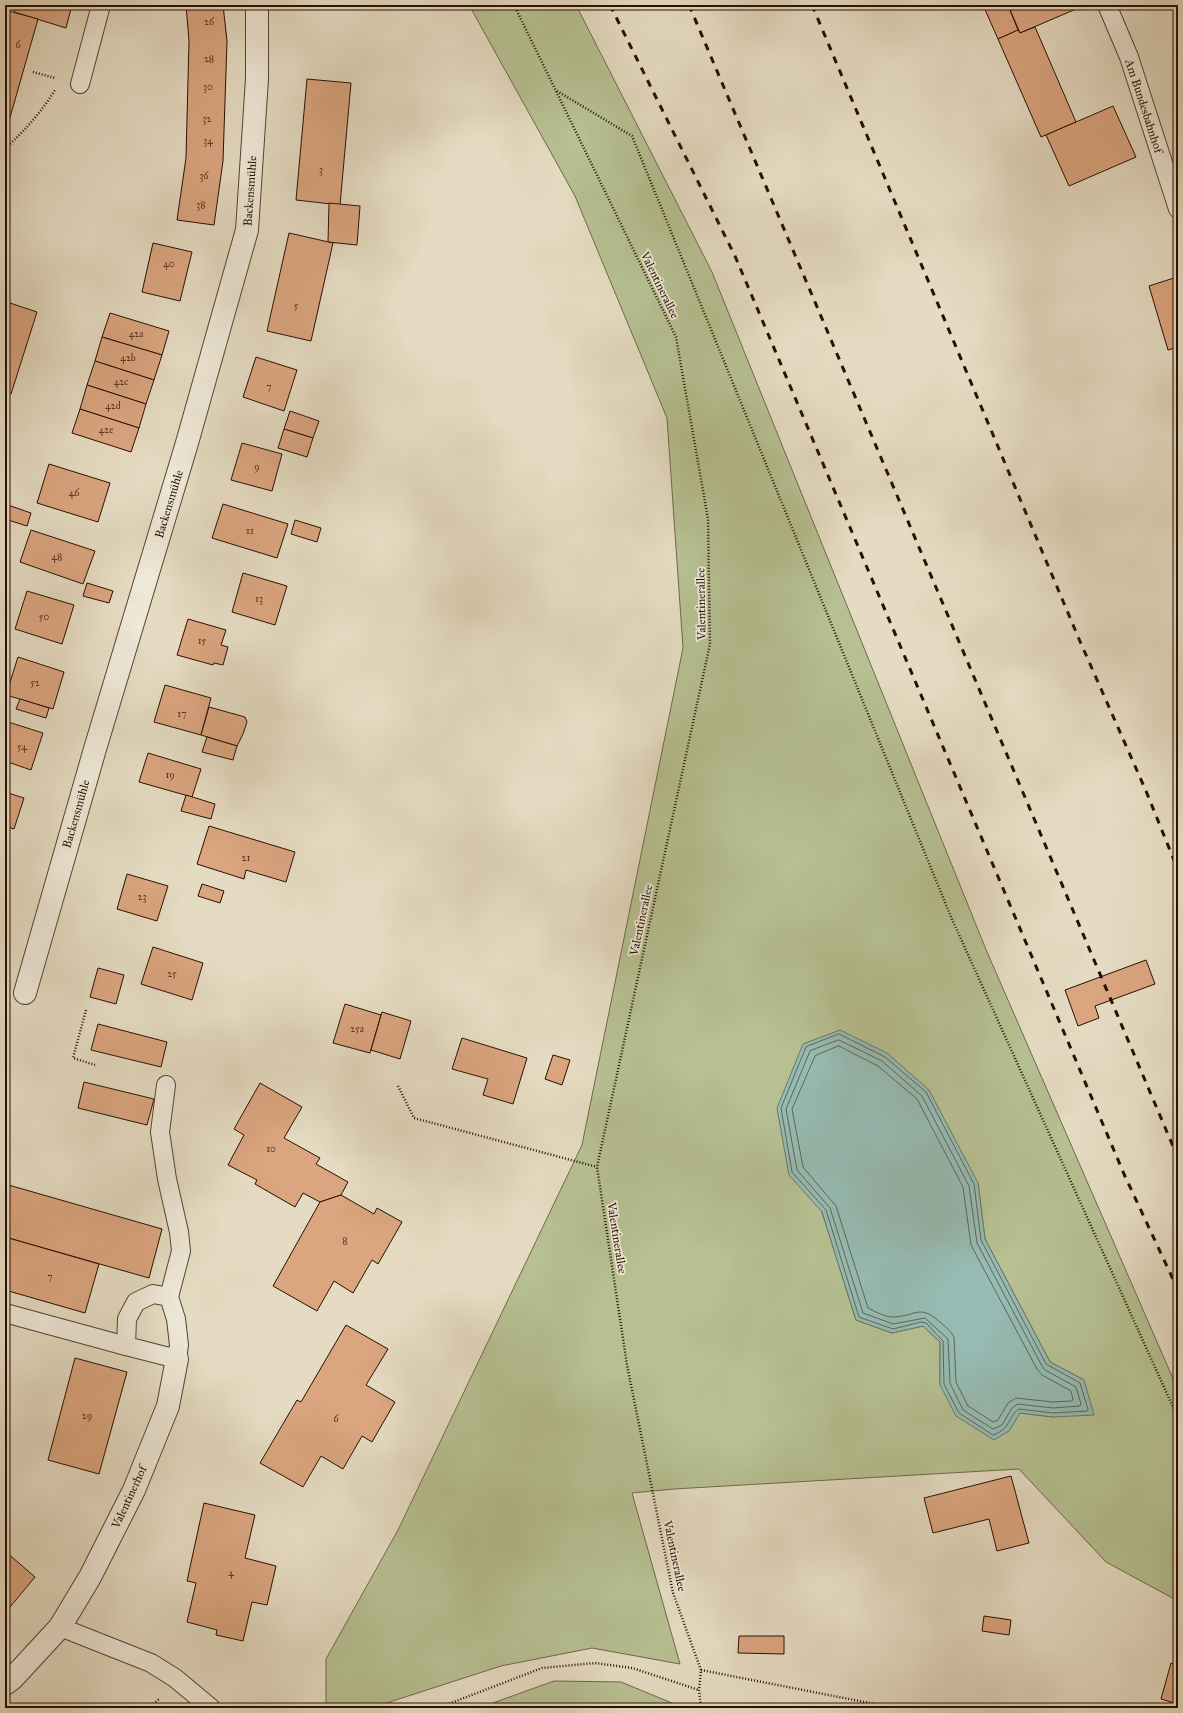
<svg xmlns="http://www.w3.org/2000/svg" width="1183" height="1713" font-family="'IM FELL Great Primer',serif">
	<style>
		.green { fill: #b6c092; stroke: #6f6849; fill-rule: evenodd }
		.water { fill: #96bbb2; stroke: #6a766b }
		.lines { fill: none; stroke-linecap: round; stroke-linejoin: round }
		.shore { stroke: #5f6559; stroke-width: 1 }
		.building { fill: #daa57f; stroke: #280f00 }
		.service-casing { stroke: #574230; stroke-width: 20 }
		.minor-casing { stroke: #574230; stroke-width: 24 }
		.path { stroke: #280f00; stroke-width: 2.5; stroke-dasharray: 1 2; stroke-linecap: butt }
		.service { stroke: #eee8d7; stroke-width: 18 }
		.minor { stroke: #eee8d7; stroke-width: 22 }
		.rail { stroke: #280f00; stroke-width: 3; stroke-dasharray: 7 7; stroke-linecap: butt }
		.labels { text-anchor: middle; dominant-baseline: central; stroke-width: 3.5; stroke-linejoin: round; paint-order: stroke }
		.number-label { font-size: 10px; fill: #543420 }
		.street-label { font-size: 12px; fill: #280f00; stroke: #eee8d7 }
	</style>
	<rect width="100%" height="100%" fill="#e5dbc2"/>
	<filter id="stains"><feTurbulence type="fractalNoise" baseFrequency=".005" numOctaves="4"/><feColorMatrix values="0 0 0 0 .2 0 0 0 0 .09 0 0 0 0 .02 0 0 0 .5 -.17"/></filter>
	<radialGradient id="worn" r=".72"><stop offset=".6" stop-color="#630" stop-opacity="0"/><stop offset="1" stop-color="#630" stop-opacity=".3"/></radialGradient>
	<!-- green -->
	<g class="green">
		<path d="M469,5H576L712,272L987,952L1178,1390V1601L1106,1562L1019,1469L674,1489L632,1493L680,1664L592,1648L501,1666L371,1708H326V1659L398,1530L582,1145L683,648L667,418L575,196ZM978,1183L985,1239L1050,1362L1084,1380L1053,1417L1019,1413L1009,1431L940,1385V1342L923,1326L892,1333L856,1320L822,1212Z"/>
		<path d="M554,1681L621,1682L684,1708H479Z"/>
	</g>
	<!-- water -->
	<path class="water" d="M840,1030L887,1053L929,1090L978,1183L985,1239L1050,1362L1084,1380L1094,1415L1053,1417L1020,1413L1009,1431L994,1440L956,1416L940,1385V1342L923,1326L892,1333L856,1320L822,1212L789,1175L777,1108L803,1044Z"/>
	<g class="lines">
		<!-- shore -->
		<g class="shore">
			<path d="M839,1034L885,1057L926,1092L974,1184L981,1240L1046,1364L1080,1383L1088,1409L1087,1411L1053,1413L1019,1409C1008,1416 1011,1429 993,1435L959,1413L944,1384L943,1341L926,1323L921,1322L893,1329L859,1317L826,1210L792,1172L781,1108L806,1047Z"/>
			<path d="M839,1040L882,1061L922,1096L969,1186L977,1243L1042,1366L1045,1370L1076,1387L1081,1404L1080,1406L1053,1408L1018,1404L1012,1408L1002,1425L993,1429L963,1410L950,1383L948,1339L925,1318L893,1324L863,1313L830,1208L797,1170L786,1109L810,1051Z"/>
			<path d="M839,1046L878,1066L917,1099L963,1187L971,1245L1037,1369L1042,1375L1071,1391L1073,1399L1072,1401L1053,1402L1016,1398L1008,1403L998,1420L993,1422L968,1406L956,1382L954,1337C951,1331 946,1327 941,1323C920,1304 918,1315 895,1317C888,1318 875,1312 868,1308L836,1206L803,1167L792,1109L815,1056Z"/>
		</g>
	</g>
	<!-- building -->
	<g class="building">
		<path d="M16,5H72L66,28L14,12Z"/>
		<path d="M186,5H223L227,41L223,161L214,225L177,220L186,158L189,41Z"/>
		<path d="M983,5H1008L1018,30L998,39Z"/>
		<path d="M1008,5H1083V6L1020,33Z"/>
		<path d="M5,10L38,19L9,121L5,120Z"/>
		<path d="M1035,27L1076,122L1041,137L998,39L1018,30L1020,33Z"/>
		<path d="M307,79L351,83L340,205L296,200Z"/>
		<path d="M1113,106L1136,157L1069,186L1046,135Z"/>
		<path d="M329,203L360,206L357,245L328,242Z"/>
		<path d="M289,233L333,243L311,341L267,331Z"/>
		<path d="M153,243L192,252L180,301L142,292Z"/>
		<path d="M1177,277L1178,347L1168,350L1149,286Z"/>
		<path d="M10,303L37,312L11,394L5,392V320Z"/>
		<path d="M110,313L169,331L162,355L102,337Z"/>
		<path d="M102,337L162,355L154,380L95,361Z"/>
		<path d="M256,357L297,370L284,411L243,397Z"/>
		<path d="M95,361L154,380L146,404L87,385Z"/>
		<path d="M87,385L146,404L139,428L80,409Z"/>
		<path d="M80,409L139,428L131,452L72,433Z"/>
		<path d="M290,411L319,421L313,438L284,429Z"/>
		<path d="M284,429L313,438L307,457L278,448Z"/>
		<path d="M242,443L282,454L272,491L231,480Z"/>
		<path d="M49,464L110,483L98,522L37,503Z"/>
		<path d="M5,504L31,513L27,526L5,519Z"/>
		<path d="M223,504L288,524L277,558L212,538Z"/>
		<path d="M295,520L321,528L317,542L291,534Z"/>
		<path d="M31,530L95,551L83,584L20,562Z"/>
		<path d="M243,573L287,586L275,625L232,612Z"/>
		<path d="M87,583L113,591L109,603L83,596Z"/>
		<path d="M27,591L74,605L62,644L15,629Z"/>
		<path d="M188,619L226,630L221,645L228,647L223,665L214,663L213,665L177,655Z"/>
		<path d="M18,657L64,672L53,709L6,695Z"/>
		<path d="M165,685L211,698L201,735L154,722Z"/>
		<path d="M20,699L49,708L46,718L16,709Z"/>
		<path d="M209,707L245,717L247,722L243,734L237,746L201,735Z"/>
		<path d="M5,721L43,733L31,770L5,761Z"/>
		<path d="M207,737L237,746L233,760L202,752Z"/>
		<path d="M148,753L201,769L192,797L139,782Z"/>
		<path d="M5,792L24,798L14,829L5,826Z"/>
		<path d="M186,795L215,804L211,819L181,811Z"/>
		<path d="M209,826L295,852L286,882L246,870L244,879L197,864Z"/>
		<path d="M127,874L168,886L157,921L117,909Z"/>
		<path d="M202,884L224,891L220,903L198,896Z"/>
		<path d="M153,947L203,963L192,1000L141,984Z"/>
		<path d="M1146,960L1155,984L1095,1006L1099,1018L1078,1026L1065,990Z"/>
		<path d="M98,968L124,975L116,1004L90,997Z"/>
		<path d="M345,1004L381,1015L370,1053L333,1043Z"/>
		<path d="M382,1012L411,1021L400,1059L371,1050Z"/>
		<path d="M98,1024L167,1042L161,1067L91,1050Z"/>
		<path d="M462,1038L527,1058L513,1104L483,1095L488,1079L452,1069Z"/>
		<path d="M553,1055L570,1060L562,1085L545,1079Z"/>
		<path d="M84,1082L154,1099L147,1125L78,1108Z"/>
		<path d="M260,1083L302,1107L284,1138L320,1158L316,1164L348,1182L341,1195L320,1202L303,1193L295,1207L255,1184L257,1180L228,1165L244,1135L234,1129Z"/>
		<path d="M5,1184L162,1229L149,1278L5,1237Z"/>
		<path d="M341,1195L374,1214L377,1208L402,1222L378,1264L372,1260L353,1293L334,1281L317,1311L273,1286L320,1202Z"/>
		<path d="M5,1237L99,1264L85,1313L5,1290Z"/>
		<path d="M346,1325L388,1349L366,1385L395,1402L372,1442L362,1436L343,1469L321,1456L303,1487L260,1463L297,1400L301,1402Z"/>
		<path d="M75,1358L127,1372L99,1474L48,1460Z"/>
		<path d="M1011,1476L1029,1543L997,1551L989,1519L933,1533L924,1498Z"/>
		<path d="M204,1503L255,1515L245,1558L276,1566L267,1605L252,1602L243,1641L216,1635L217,1630L187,1622L196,1583L187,1581Z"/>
		<path d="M5,1551L35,1577L5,1613Z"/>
		<path d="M984,1616L1011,1620L1009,1635L982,1631Z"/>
		<path d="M739,1636H784V1654L738,1653Z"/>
		<path d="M1171,1663L1178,1666V1704L1161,1699Z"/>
	</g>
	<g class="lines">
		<!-- service casing -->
		<g class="service-casing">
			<g id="service">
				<path d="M1107,5L1129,57L1178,209"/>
				<path d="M80,84L101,5"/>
				<path d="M166,1085L160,1132L167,1179L179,1232L181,1251L169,1297L176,1319L179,1345L177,1359L126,1346L127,1319L136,1302L153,1294L169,1297"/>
				<path d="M5,1313L126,1346"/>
				<path d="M60,1627L151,1663L175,1678L211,1708"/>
			</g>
		</g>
		<!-- minor casing -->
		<g class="minor-casing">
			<g id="minor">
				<path d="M25,993L95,749L187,443L247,230L257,79V5"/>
				<path d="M5,1684L12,1679L60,1627L90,1577L134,1490L168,1406L177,1359"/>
			</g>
		</g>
		<!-- path -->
		<g class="path">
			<path d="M514,5L676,337L708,519L710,644L597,1167L627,1365L673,1593L701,1670L699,1690L701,1708"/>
			<path d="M33,72L55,78"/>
			<path d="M557,91L632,136L951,917L1178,1418"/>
			<path d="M5,143L9,145C27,128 42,111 55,90"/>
			<path d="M86,1010L73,1058L95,1065"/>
			<path d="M398,1086L414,1118L597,1167"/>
			<path d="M701,1670L895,1708"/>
			<path d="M149,1708L159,1699"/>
			<path d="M438,1708L542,1668L595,1663L632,1668L699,1690"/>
		</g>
		<!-- service -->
		<use href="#service" class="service"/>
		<!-- minor -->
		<use href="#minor" class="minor"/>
		<!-- rail -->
		<g class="rail">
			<path d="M610,5L735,256L1124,1174L1178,1290"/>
			<path d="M689,5L1178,1158"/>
			<path d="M812,5L1079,639L1146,791L1178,870"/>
		</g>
	</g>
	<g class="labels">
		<!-- number labels -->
		<g class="number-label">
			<text x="209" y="22">26</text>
			<text x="18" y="45">6</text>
			<text x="209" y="59">28</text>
			<text x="208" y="87">30</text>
			<text x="207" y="119">32</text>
			<text x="208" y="141">34</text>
			<text x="321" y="170">3</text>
			<text x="204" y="176">36</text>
			<text x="201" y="205">38</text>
			<text x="169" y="264">40</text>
			<text x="296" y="306">5</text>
			<text x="136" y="334">42a</text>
			<text x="128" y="358">42b</text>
			<text x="121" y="382">42c</text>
			<text x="269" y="387">7</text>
			<text x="113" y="406">42d</text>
			<text x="106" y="430">42e</text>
			<text x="257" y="467">9</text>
			<text x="74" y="493">46</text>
			<text x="250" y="531">11</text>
			<text x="57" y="557">48</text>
			<text x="259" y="599">13</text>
			<text x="44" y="617">50</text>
			<text x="202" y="641">15</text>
			<text x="35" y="683">52</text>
			<text x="182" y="714">17</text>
			<text x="22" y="747">54</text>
			<text x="170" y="775">19</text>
			<text x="246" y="858">21</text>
			<text x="142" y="897">23</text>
			<text x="172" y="974">25</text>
			<text x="357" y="1029">25a</text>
			<text x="271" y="1149">10</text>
			<text x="345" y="1241">8</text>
			<text x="50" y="1277">7</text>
			<text x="87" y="1416">29</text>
			<text x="336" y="1419">6</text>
			<text x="231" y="1573">4</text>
		</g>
		<!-- street labels -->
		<g class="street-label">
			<text transform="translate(1144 106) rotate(72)">Am Bundesbahnhof</text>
			<text transform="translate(250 191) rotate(-86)">Backensmühle</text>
			<text transform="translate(660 285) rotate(64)">Valentinerallee</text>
			<text transform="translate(169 504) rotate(-73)">Backensmühle</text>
			<text transform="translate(701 604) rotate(-91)">Valentinerallee</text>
			<text transform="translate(76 814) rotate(-74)">Backensmühle</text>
			<text transform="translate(641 920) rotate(-78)">Valentinerallee</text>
			<text transform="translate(617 1238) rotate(81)">Valentinerallee</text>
			<text transform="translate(129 1497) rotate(-65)">Valentinerhof</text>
			<text transform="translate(675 1556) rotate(78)">Valentinerallee</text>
		</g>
	</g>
	<!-- margin -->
	<rect width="1183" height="1713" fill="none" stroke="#e5dbc2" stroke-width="20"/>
	<rect x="6" y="6" width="1171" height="1701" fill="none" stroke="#280f00" stroke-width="2"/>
	<rect x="10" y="10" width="1163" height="1693" fill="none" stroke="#280f00"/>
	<rect width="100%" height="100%" filter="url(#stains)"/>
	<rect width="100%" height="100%" fill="url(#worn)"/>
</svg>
